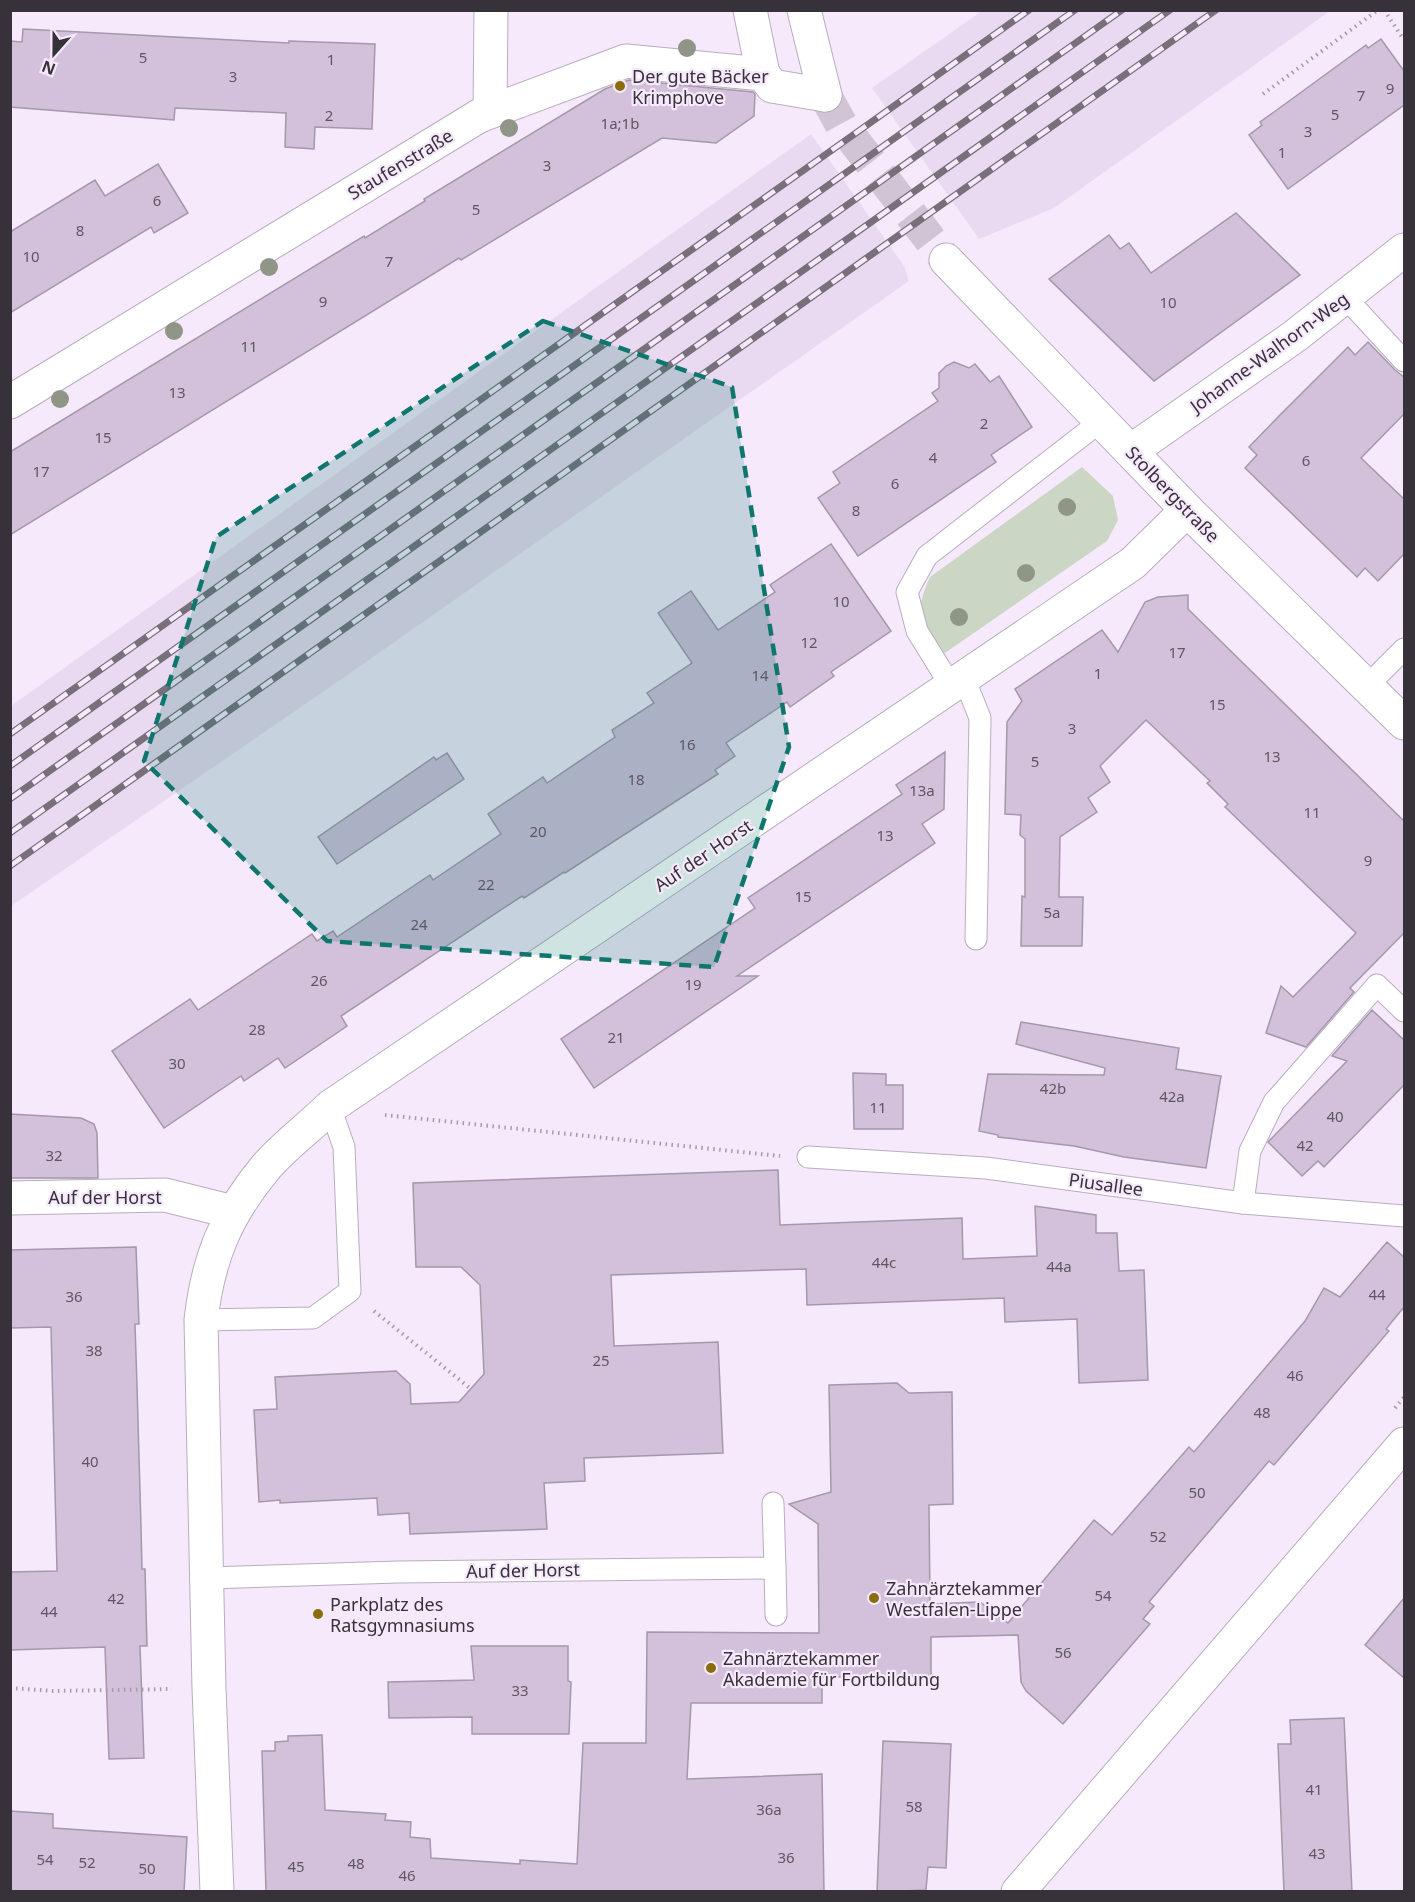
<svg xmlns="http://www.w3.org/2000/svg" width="1415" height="1902" font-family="'Noto Sans',sans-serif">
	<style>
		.built { fill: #eadaf1 }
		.green { fill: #ccd6c4 }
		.building { fill: #d3c0db; stroke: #a498a9; stroke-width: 1.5 }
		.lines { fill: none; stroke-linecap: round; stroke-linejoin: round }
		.minor-tunnel { stroke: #d0c4d5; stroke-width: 33; stroke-dasharray: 33 16; stroke-linecap: butt }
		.service-casing { stroke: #b8adbe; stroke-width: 23 }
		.pedestrian-casing { stroke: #b8adbe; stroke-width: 35 }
		.minor-casing { stroke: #b8adbe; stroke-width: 35 }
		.path { stroke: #a49ba9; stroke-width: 4; stroke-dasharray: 1.5 4.5; stroke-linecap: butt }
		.service { stroke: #fff; stroke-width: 21 }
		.pedestrian { stroke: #fff; stroke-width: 33 }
		.minor { stroke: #fff; stroke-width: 33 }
		.rail-casing { stroke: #77707b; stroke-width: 7 }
		.rail { stroke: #f6e9fc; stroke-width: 4.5; stroke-dasharray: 14; stroke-linecap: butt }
		.tree { fill: #909687 }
		.marked { fill: #0f766e; fill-opacity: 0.2; stroke: #0f766e; stroke-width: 4.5; stroke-dasharray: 12 8; stroke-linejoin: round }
		.poi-dot { fill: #8a6c0c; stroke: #f6e9fc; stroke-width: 2 }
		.labels { text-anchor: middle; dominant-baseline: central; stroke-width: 4.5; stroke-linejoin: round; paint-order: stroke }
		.number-label { font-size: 15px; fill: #5e5662 }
		.poi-label { font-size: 18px; fill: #373239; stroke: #f6e9fc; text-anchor: start }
		.street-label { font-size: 18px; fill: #373239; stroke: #f6e9fc }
	</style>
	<rect width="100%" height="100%" fill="#f6e9fc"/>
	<!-- built -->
	<g class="built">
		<path d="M982,11V10L1330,11L1054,208L979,239L872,88Z"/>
		<path d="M811,134L904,266L909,281L336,683L11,906V706Z"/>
	</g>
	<!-- green -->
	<path class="green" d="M1082,467L1113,496L1118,520L1107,541L942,655C922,620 912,617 930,577Z"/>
	<!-- building -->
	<g class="building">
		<path d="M23,29L289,43V41L375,44L372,129L315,127L314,149L285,147L286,113L175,108L174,120L10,107V41L22,42Z"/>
		<path d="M1381,39L1404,71V105L1288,189L1249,135L1262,125L1260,122L1274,112L1366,45L1368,48Z"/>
		<path d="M629,80L753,92L755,94L754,116L716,143L662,138L461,260L459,258L10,535V452L364,236L365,238L425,201L424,199L605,89Z"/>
		<path d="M158,164L188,213L154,233L151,227L10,313V232L95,180L105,196Z"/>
		<path d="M1236,213L1300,275L1154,381L1049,279L1109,235L1120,249L1129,243L1151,273Z"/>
		<path d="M1368,342L1395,370L1404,377V414L1361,458L1404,499V554L1378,581L1365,568L1357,577L1245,468L1257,455L1249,447L1278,417L1348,347L1355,355Z"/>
		<path d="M954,362L969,368L975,364L990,382L999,376L1032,427L991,455L996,462L858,556L818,498L840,483L833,472L938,401L932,393L939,388V373L946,366Z"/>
		<path d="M831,544L891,631L831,672L834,676L790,707L787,702L726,743L735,756L715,770L718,774L565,873L564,872L524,898L522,896L341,1016L347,1026L285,1068L278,1058L244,1081L241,1076L164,1128L112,1051L190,999L198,1010L312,934L317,941L333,931L337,937L430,875L433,880L501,834L488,814L543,777L547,783L615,737L612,730L654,703L647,693L692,663L658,613L691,591L718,630L775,592L770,585Z"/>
		<path d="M1188,595V609L1404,821V933L1350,988L1354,992L1306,1047L1266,1033L1281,986L1293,997L1356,933L1225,807L1228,804L1207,783L1210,781L1146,720L1100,766L1110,782L1088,798L1097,812L1060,837L1059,897H1083L1082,946H1021L1022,896L1025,897V839L1020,835L1021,815L1005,814L1007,722L1022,701L1015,689L1102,630L1118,652L1145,602L1158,597Z"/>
		<path d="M945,752L944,809L922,824L935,843L737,976H758L594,1088L561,1039L755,908L748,898L902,794L896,785Z"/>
		<path d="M447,753L464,779L337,864L318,837L434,757L436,760Z"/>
		<path d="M1372,1010L1404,1040V1085L1324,1167L1318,1161L1302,1176L1268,1142L1347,1061L1332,1056Z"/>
		<path d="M1021,1022L1179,1048L1176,1069L1221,1076L1206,1168L1124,1157L1074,1146L998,1137V1135L979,1131L988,1074L1104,1075L1105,1068L1016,1044Z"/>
		<path d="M853,1073L886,1074V1085H903V1129H854Z"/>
		<path d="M10,1114L81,1118L94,1124L97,1133L98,1178H10Z"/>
		<path d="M778,1170L780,1225L962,1218L963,1259L1037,1256L1035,1206L1096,1215V1233H1117L1119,1271L1144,1270L1148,1380L1079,1383L1077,1319L1005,1322L1004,1298L807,1305L806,1269L611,1275L614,1346L718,1342L723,1453L584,1458L585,1481L544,1483L547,1529L410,1534L409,1513L378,1515L377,1498L280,1503V1500L259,1502L254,1410L277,1409L275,1377L396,1371L410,1384L411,1404L459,1402L484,1374L480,1285L461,1267H416L413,1183Z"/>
		<path d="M1387,1242L1404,1257V1307L1386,1329L1389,1331L1274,1465L1269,1461L1149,1602L1154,1606L1143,1619L1150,1624L1063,1724L1026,1691L1021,1682L1018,1635L931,1637V1676L822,1677V1703H691L687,1779L822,1774L824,1892H266L262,1751H275V1742L288,1741V1736L322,1735L325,1810L386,1814L385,1820L411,1822L410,1837L430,1839L431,1858L520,1864V1860L577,1864L583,1743H646L647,1632L819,1633L818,1524L789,1504L831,1492L829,1385L897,1383L909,1393L952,1392L953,1504L929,1505L930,1604L980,1602L1008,1623L1094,1520L1112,1535L1189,1447L1194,1452L1305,1321L1324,1288L1340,1297Z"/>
		<path d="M136,1247L139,1324H135L137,1386L141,1527L142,1569H145L147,1646H140L144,1758L109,1759L105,1647L10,1650V1572L57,1571L51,1327L10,1328V1250Z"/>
		<path d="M1404,1598V1678L1365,1645Z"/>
		<path d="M471,1646H568V1681L571,1682L569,1734H472V1717L389,1718L388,1682L474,1680Z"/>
		<path d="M1344,1718L1352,1892H1284L1278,1744H1291L1290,1720Z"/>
		<path d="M883,1741L951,1744L946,1868L928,1867L926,1890L877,1892Z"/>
		<path d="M10,1811L53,1814V1828L187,1837L184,1892H10Z"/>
	</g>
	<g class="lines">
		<!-- minor-tunnel -->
		<path class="minor-tunnel" d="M825,95L841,124L946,260"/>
		<!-- service casing -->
		<g class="service-casing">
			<g id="service">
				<path d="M1345,297L1404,361"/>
				<path d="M964,678L980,718L976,939"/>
				<path d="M951,686L917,631L907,592L927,556L1101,421"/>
				<path d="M1367,686L1404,649"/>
				<path d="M808,1157L986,1168L1243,1203L1404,1216"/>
				<path d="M1243,1203L1250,1151L1274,1102L1377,985L1404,1011"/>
				<path d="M201,1320L313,1318L350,1291L344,1147L330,1107"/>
				<path d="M775,1568L776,1615"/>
				<path d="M206,1578L398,1572L775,1568L773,1503"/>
			</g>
		</g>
		<!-- pedestrian casing -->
		<g class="pedestrian-casing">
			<g id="pedestrian">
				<path d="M750,10L763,74"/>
				<path d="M490,111L491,10"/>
				<path d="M479,116L626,61L763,74L772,86L825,95"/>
			</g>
		</g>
		<!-- minor casing -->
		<g class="minor-casing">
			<g id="minor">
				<path d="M804,10L825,95"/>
				<path d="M946,260L1187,510L1404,723"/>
				<path d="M10,402L479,116"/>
				<path d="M1131,451L1295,336L1404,250"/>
				<path d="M10,1198L165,1195L233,1212"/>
				<path d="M217,1892L209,1688L201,1320C208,1258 226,1215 266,1167C285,1145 310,1127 330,1107L1133,563L1187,510"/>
				<path d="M1018,1892L1404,1444"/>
			</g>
		</g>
		<!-- path -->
		<g class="path">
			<path d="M1384,10L1404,40"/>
			<path d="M1263,94L1378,10"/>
			<path d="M385,1115L780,1156"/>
			<path d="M374,1311L471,1389"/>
			<path d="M1395,1408L1404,1397"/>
			<path d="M10,1688L53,1691L172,1689"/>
		</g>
		<!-- service -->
		<use href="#service" class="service"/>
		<!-- pedestrian -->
		<use href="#pedestrian" class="pedestrian"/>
		<!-- minor -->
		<use href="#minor" class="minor"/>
		<!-- rail casing -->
		<g class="rail-casing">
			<g id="rail">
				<path d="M10,734L1029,10"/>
				<path d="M10,766L1075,10"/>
				<path d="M10,799L1122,10"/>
				<path d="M10,833L1170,10"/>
				<path d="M10,866L1216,10"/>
			</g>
		</g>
		<!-- rail -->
		<use href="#rail" class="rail"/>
	</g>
	<!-- trees -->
	<g class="tree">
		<circle cx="687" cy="48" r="9"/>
		<circle cx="509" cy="128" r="9"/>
		<circle cx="269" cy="267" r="9"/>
		<circle cx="174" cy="331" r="9"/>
		<circle cx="60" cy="399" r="9"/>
		<circle cx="1067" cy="507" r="9"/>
		<circle cx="1026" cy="573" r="9"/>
		<circle cx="959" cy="617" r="9"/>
	</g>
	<!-- marked area -->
	<path class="marked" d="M543,321L732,387L789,747L714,967L327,941L144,761L216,537Z"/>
	<!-- markers -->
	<g class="poi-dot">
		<circle cx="620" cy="86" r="6"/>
		<circle cx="874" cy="1598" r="6"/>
		<circle cx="318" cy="1614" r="6"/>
		<circle cx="711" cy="1668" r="6"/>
	</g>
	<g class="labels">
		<!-- number labels -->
		<g class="number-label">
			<text x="143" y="57">5</text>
			<text x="331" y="59">1</text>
			<text x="233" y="76">3</text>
			<text x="1390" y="88">9</text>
			<text x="1361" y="95">7</text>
			<text x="1335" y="114">5</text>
			<text x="329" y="115">2</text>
			<text x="620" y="123">1a;1b</text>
			<text x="1308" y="131">3</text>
			<text x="1282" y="152">1</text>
			<text x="547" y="165">3</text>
			<text x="157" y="200">6</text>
			<text x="476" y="209">5</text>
			<text x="80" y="230">8</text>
			<text x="31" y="256">10</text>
			<text x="389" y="261">7</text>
			<text x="323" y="301">9</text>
			<text x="1168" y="302">10</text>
			<text x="249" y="346">11</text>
			<text x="177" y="392">13</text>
			<text x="984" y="423">2</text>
			<text x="103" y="437">15</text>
			<text x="933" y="457">4</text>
			<text x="1306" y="460">6</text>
			<text x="41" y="471">17</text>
			<text x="895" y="483">6</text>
			<text x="856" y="510">8</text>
			<text x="841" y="601">10</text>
			<text x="809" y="642">12</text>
			<text x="1177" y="652">17</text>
			<text x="1098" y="673">1</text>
			<text x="760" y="675">14</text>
			<text x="1217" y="704">15</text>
			<text x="1072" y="728">3</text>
			<text x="687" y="744">16</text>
			<text x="1272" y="756">13</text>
			<text x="1035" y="761">5</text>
			<text x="636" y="779">18</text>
			<text x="922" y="790">13a</text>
			<text x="1312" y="812">11</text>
			<text x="538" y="831">20</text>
			<text x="885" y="835">13</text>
			<text x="1368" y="860">9</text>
			<text x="486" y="884">22</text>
			<text x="803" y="896">15</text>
			<text x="1052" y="912">5a</text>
			<text x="419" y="924">24</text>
			<text x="319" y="980">26</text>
			<text x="693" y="984">19</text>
			<text x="257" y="1029">28</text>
			<text x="616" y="1037">21</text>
			<text x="177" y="1063">30</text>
			<text x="1053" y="1088">42b</text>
			<text x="1172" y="1096">42a</text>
			<text x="878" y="1107">11</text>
			<text x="1335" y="1116">40</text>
			<text x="1305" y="1145">42</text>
			<text x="54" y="1155">32</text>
			<text x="884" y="1262">44c</text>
			<text x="1059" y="1266">44a</text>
			<text x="1377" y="1294">44</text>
			<text x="74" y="1296">36</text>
			<text x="94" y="1350">38</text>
			<text x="601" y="1360">25</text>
			<text x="1295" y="1375">46</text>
			<text x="1262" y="1412">48</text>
			<text x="90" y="1461">40</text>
			<text x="1197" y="1492">50</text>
			<text x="1158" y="1536">52</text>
			<text x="1103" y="1595">54</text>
			<text x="116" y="1598">42</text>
			<text x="49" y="1611">44</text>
			<text x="1063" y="1652">56</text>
			<text x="520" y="1690">33</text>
			<text x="1314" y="1789">41</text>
			<text x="914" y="1806">58</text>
			<text x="769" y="1809">36a</text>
			<text x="1317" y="1853">43</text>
			<text x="786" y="1857">36</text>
			<text x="45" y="1859">54</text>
			<text x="87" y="1862">52</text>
			<text x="356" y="1863">48</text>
			<text x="296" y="1866">45</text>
			<text x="147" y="1868">50</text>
			<text x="407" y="1875">46</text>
		</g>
		<!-- poi labels -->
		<g class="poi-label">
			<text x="632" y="76">Der gute Bäcker<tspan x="632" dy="21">Krimphove</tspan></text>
			<text x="886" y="1588">Zahnärztekammer<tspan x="886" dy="21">Westfalen-Lippe</tspan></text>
			<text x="330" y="1604">Parkplatz des<tspan x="330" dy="21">Ratsgymnasiums</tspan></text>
			<text x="723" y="1658">Zahnärztekammer<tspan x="723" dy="21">Akademie für Fortbildung</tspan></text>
		</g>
		<!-- street labels -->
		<g class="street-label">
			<text transform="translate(400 164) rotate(-31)">Staufenstraße</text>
			<text transform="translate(1269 352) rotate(-36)">Johanne-Walhorn-Weg</text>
			<text transform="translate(1173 494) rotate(46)">Stolbergstraße</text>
			<text transform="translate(703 855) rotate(-34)">Auf der Horst</text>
			<text transform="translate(1106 1184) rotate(8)">Piusallee</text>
			<text x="105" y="1197">Auf der Horst</text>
			<text transform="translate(523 1570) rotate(-1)">Auf der Horst</text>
		</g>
	</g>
	<!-- border -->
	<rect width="1415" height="1902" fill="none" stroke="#373239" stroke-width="24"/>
	<!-- north arrow -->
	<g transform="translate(54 54) rotate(201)" stroke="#f6e9fc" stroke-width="4.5" paint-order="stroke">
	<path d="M0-4.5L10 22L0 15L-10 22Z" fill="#373239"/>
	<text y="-9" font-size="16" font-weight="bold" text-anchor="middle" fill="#373239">N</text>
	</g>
</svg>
